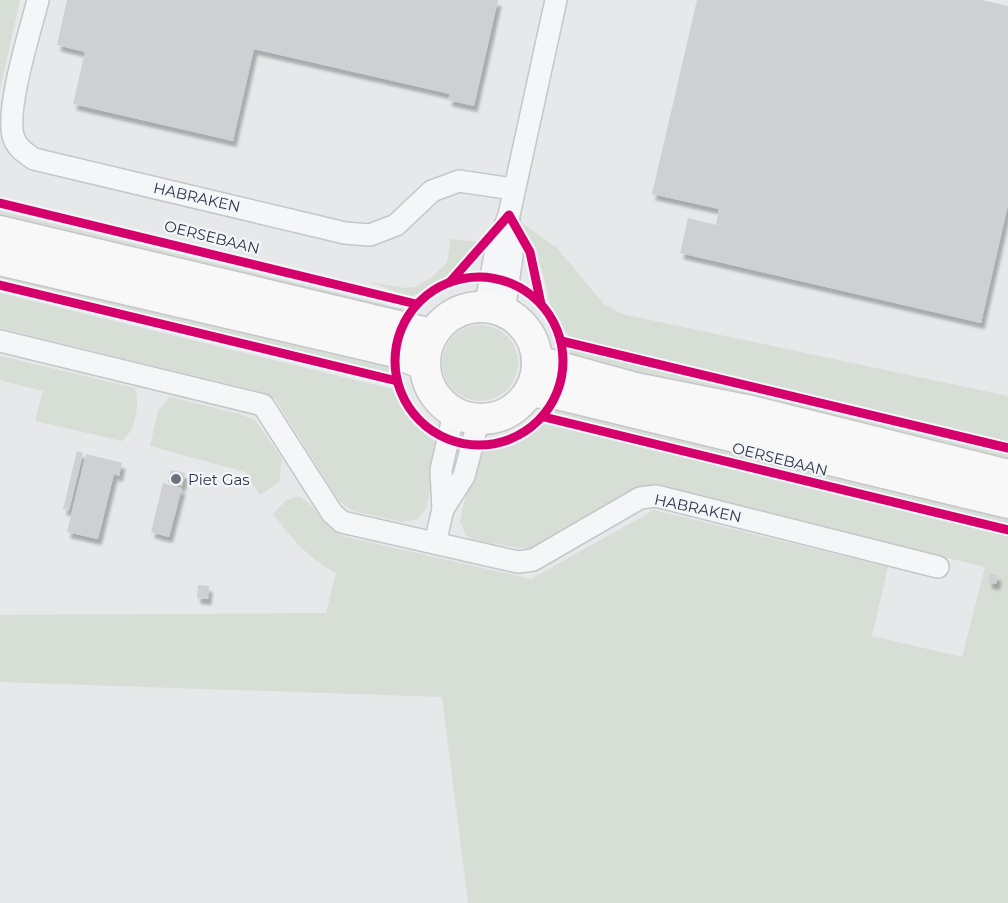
<svg xmlns="http://www.w3.org/2000/svg" width="1008" height="903" font-family="Montserrat,sans-serif">
	<style>
		.green { fill: #d6ded6 }
		.building { fill: #ced0d3; filter: url(#shadow) }
		.lines { fill: none; stroke-linecap: round; stroke-linejoin: round }
		.minor-casing { stroke: #c4c6c8; stroke-width: 24 }
		.secondary-casing { stroke: #c4c6c8; stroke-width: 33 }
		.minor { stroke: #f5f6f7; stroke-width: 21 }
		.secondary { stroke: #f8f8f8; stroke-width: 30 }
		.cycleway-casing { stroke: #f4f6f9; stroke-width: 13 }
		.cycleway { stroke: #d6006c; stroke-width: 9 }
		.poi-dot { fill: #6c737f; stroke: #f4f6f9; stroke-width: 2 }
		.labels { text-anchor: middle; dominant-baseline: central; stroke-width: 4.5; stroke-linejoin: round; paint-order: stroke }
		.street-label { font-size: 15px; fill: #2b3445; stroke: #f4f6f9 }
		.poi-label { font-size: 15px; fill: #2b3445; stroke: #f4f6f9; text-anchor: start }
	</style>
	<defs>
		<filter id="shadow"><feDropShadow dx="3.5" dy="6" stdDeviation="1.5" flood-color="#0004"/></filter>
	</defs>
	<rect width="100%" height="100%" fill="#e6e8ea"/>
	<!-- green -->
	<g class="green">
		<path d="M0,0H20L0,89Z"/>
		<path d="M0,211L408,310L401,324L0,229Z"/>
		<path d="M519,221L557,248L604,304L622,314L1008,396V443L571,337C547,318 550,293 541,269C534,253 526,237 519,221Z"/>
		<path d="M451,239L478,242L448,276L420,293L410,297L370,282L405,288L415,287L432,277L447,263Z"/>
		<path d="M0,266L392,359V376L0,283Z"/>
		<path d="M0,293L392,389C403,415 417,431 440,444L426,509L418,519L403,522L353,511L339,501L275,399L261,392L0,328Z"/>
		<circle cx="480" cy="363" r="38"/>
		<path d="M567,348L1008,455V471L569,369Z"/>
		<path d="M0,356L135,388C140,405 136,430 122,441L35,421L43,391L0,380Z"/>
		<path d="M170,397L240,414L256,421L282,459L279,482L260,495L245,472L150,446L158,411Z"/>
		<path d="M559,402L1008,512V527L557,417L553,415Z"/>
		<path d="M544,423L1008,535V903H468L442,697L0,682V615L326,613L336,573C308,558 292,539 273,514L286,500L299,496C321,509 320,527 346,537L531,579L654,510L888,567L872,636L962,657L985,567L673,492L527,549L476,541L466,535L460,521L475,452C501,452 526,444 544,423Z"/>
	</g>
	<!-- building -->
	<g class="building">
		<path d="M67,0H498L474,106L448,100L450,94L254,49L233,141L73,104L85,52L57,45Z"/>
		<path d="M697,0H982L1008,6V205L981,323L680,253L688,218L716,225L719,209L652,194Z"/>
		<path d="M77,451L83,453L69,510L63,509Z"/>
		<path d="M86,454L122,463L119,476L114,474L98,539L67,532Z"/>
		<path d="M171,470L185,473L182,486L168,482Z"/>
		<path d="M163,483L182,488L169,537L151,532Z"/>
		<path d="M990,574L998,575L996,584L988,582Z"/>
		<path d="M198,585L209,586L208,599L197,598Z"/>
	</g>
	<g class="lines">
		<!-- minor casing -->
		<g class="minor-casing">
			<g id="minor">
				<path d="M38,0C30,32 6,106 13,136C16,147 25,153 34,159L345,233L370,235L396,225L432,191L459,181L513,189"/>
				<path d="M485,307L496,250L509,215L556,0"/>
				<path d="M504,312L512,256L509,222"/>
				<path d="M0,341L263,405L332,513L342,522L518,562L533,560L640,498L656,496L938,567"/>
				<path d="M443,509L464,476L479,419"/>
				<path d="M435,543L443,509L441,470L454,413"/>
			</g>
		</g>
		<!-- secondary casing -->
		<g class="secondary-casing">
			<g id="secondary">
				<path d="M0,231L432,334"/>
				<path d="M0,260L395,352L424,365"/>
				<circle cx="481" cy="363" r="56"/>
				<path d="M537,361L635,388L751,411L1008,475"/>
				<path d="M529,392L557,394L1008,503"/>
			</g>
		</g>
		<!-- minor -->
		<use href="#minor" class="minor"/>
		<!-- secondary -->
		<use href="#secondary" class="secondary"/>
		<!-- cycleway casing -->
		<g class="cycleway-casing">
			<g id="cycleway">
				<path d="M0,203L416,304"/>
				<circle cx="479" cy="361" r="84"/>
				<path d="M450,282L509,215L530,252L541,304"/>
				<path d="M0,285L397,381"/>
				<path d="M561,341L1008,448"/>
				<path d="M544,417L1008,530"/>
			</g>
		</g>
		<!-- cycleway -->
		<use href="#cycleway" class="cycleway"/>
	</g>
	<!-- markers -->
	<circle class="poi-dot" cx="176" cy="479" r="6"/>
	<g class="labels">
		<!-- street labels -->
		<g class="street-label">
			<text transform="translate(197 197) rotate(13)">HABRAKEN</text>
			<text transform="translate(212 237) rotate(14)">OERSEBAAN</text>
			<text transform="translate(780 459) rotate(14)">OERSEBAAN</text>
			<text transform="translate(698 508) rotate(12)">HABRAKEN</text>
		</g>
		<!-- poi labels -->
		<g class="poi-label">
			<text x="188" y="479">Piet Gas</text>
		</g>
	</g>
</svg>
